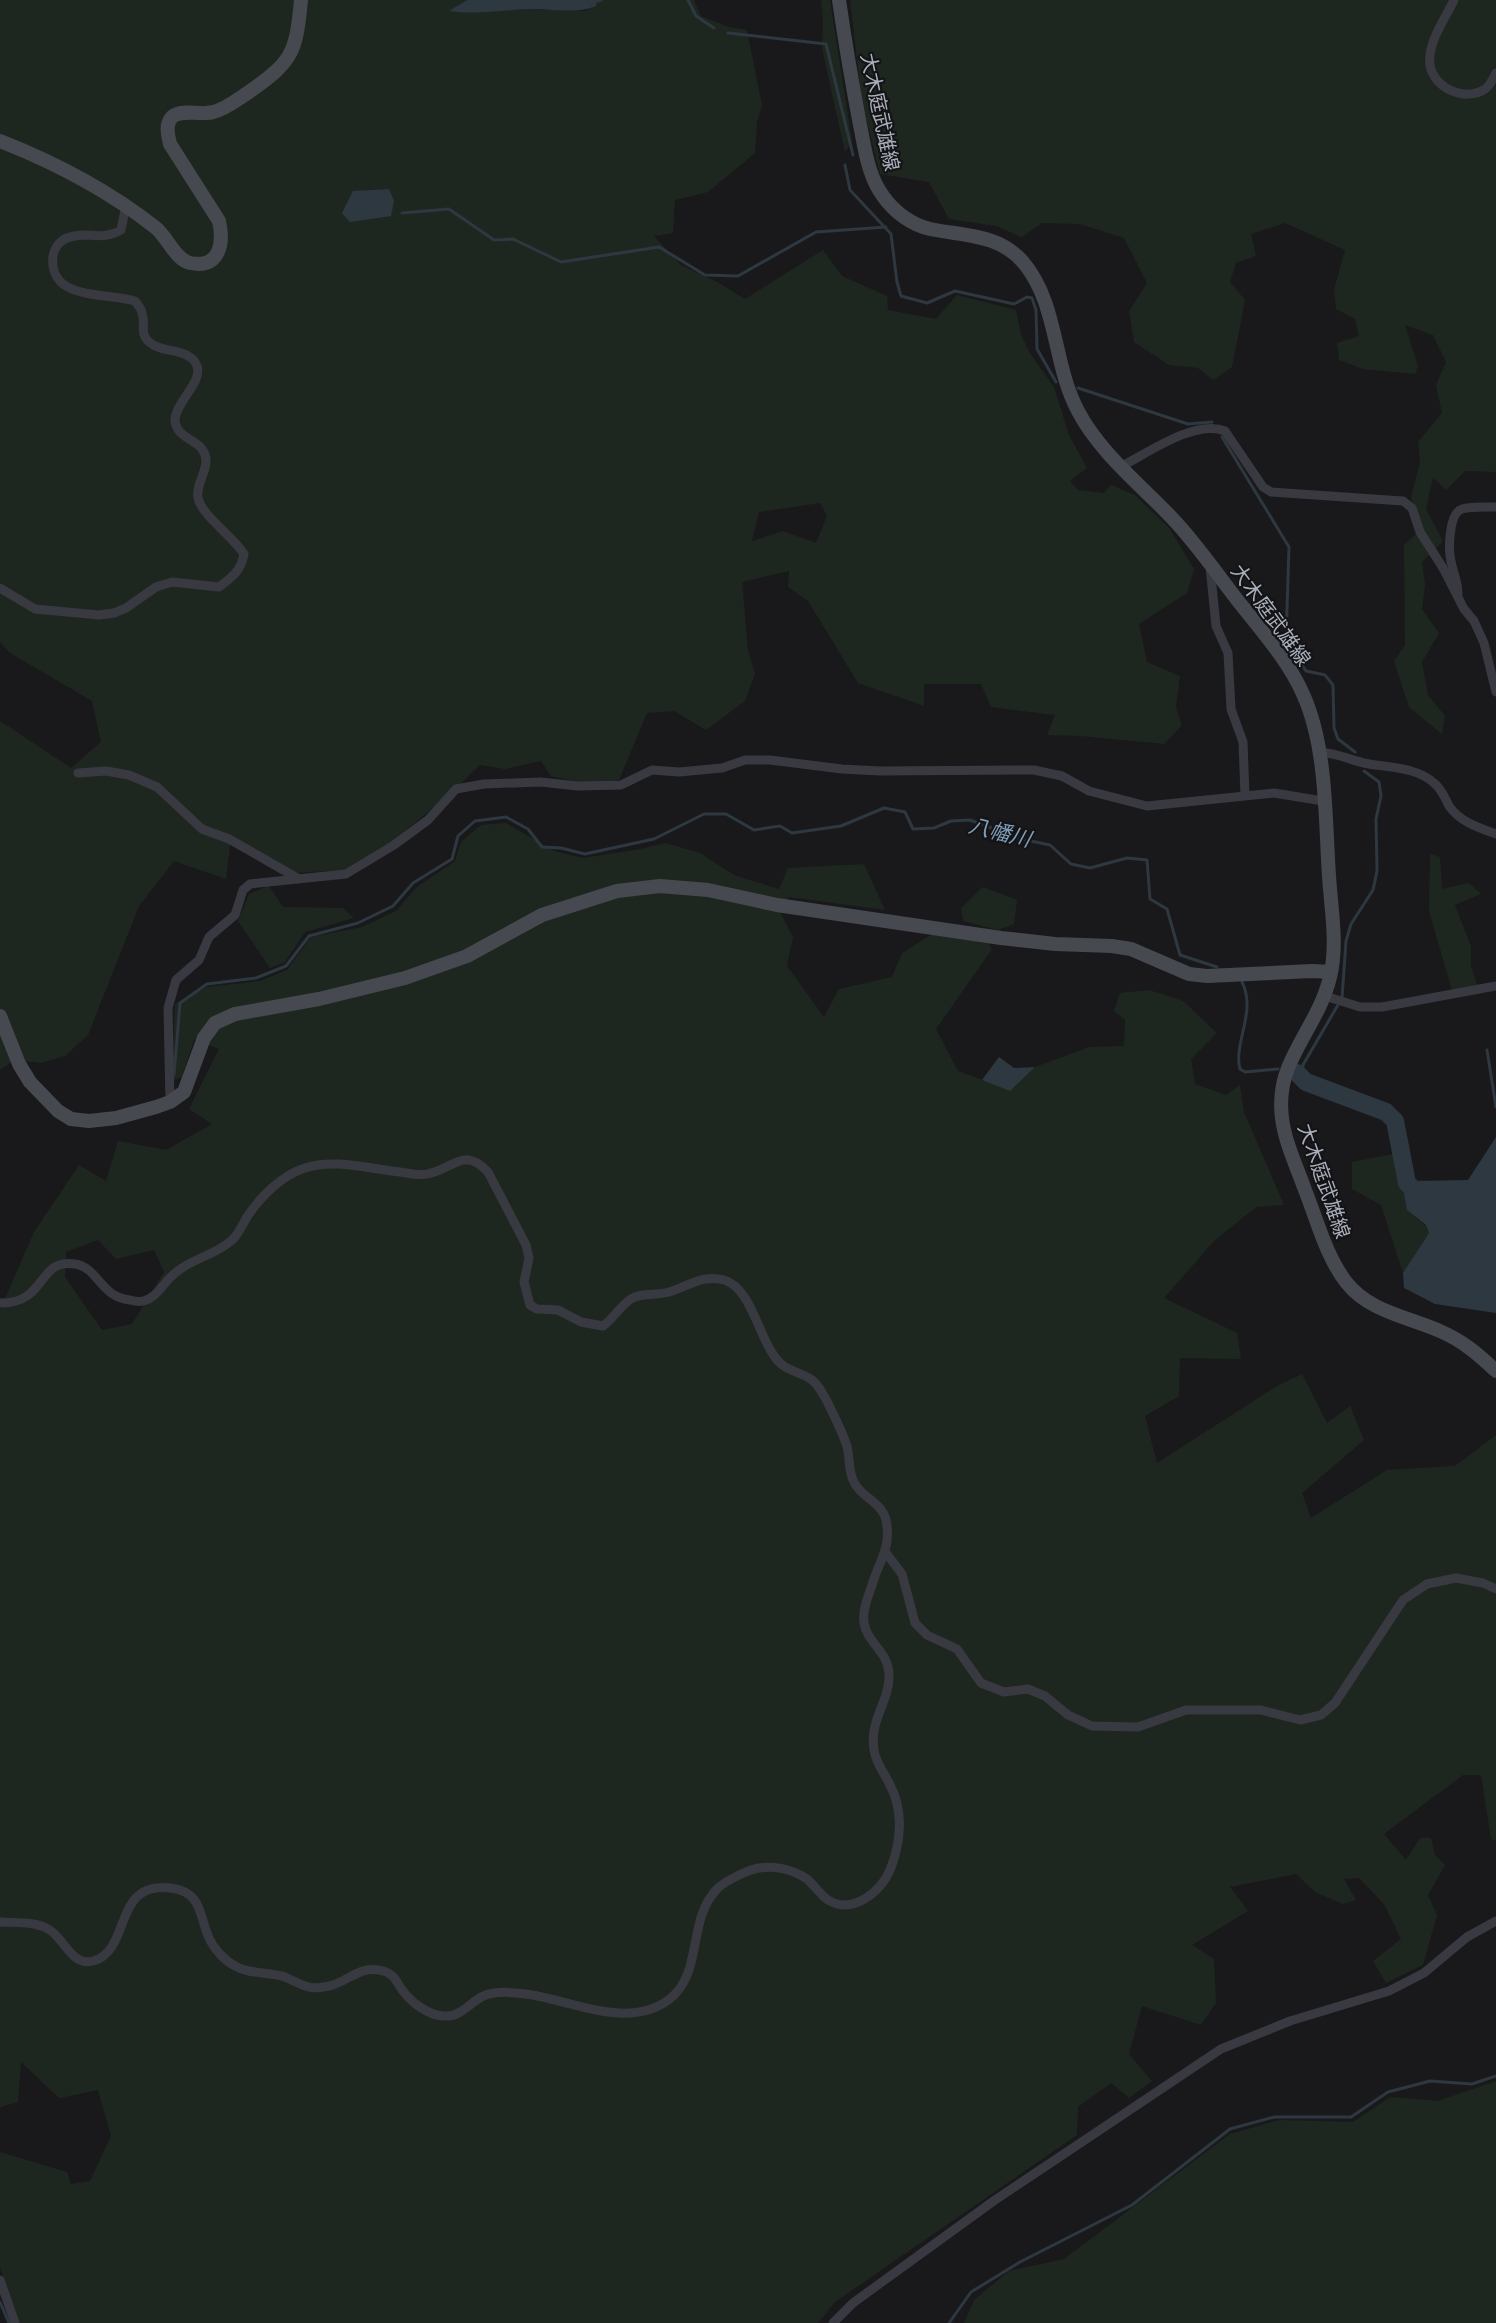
<svg xmlns="http://www.w3.org/2000/svg" width="1496" height="2323" font-family="'Space Grotesk','Noto Sans JP',sans-serif">
	<style>
		.green { fill: #1e271f; fill-rule: evenodd }
		.water { fill: #2d3841 }
		.lines { fill: none; stroke-linecap: round; stroke-linejoin: round }
		.stream { stroke: #2d3841; stroke-width: 3 }
		.river { stroke: #2d3841; stroke-width: 18 }
		.street { stroke: #393a41; stroke-width: 9 }
		.secondary { stroke: #474951; stroke-width: 14 }
		.labels { text-anchor: middle; dominant-baseline: central; stroke-width: 4.5; stroke-linejoin: round; paint-order: stroke }
		.street-label { font-size: 20px; fill: #aaafbc; stroke: #141416 }
		.water-label { font-size: 21px; font-style: italic; fill: #7f9eb9; stroke: #141416 }
	</style>
	<rect width="100%" height="100%" fill="#19191b"/>
	<!-- green -->
	<g class="green">
		<path d="M0,0H467L450,11L531,9L584,11L595,6L597,0H694L701,16L729,27L747,30L762,105L757,122L755,153L708,192L675,200L673,233L654,236L681,265L717,282L745,299L823,250L842,276L887,296L888,310L936,319L957,295L1016,310L1021,335L1030,353L1054,387L1069,435L1087,468L1070,481L1078,490L1104,493L1111,485L1135,495L1169,528L1194,569L1187,593L1139,624L1147,662L1180,676L1176,707L1182,725L1164,744L1081,736L1047,735L1055,715L991,707L981,684H924V706L858,683L808,601L788,587L789,571L742,582L748,650L755,674L745,701L706,730L674,711L647,713L619,780L580,782L551,776L541,761L505,769L480,765L450,794L388,845L345,870L293,873L231,836L226,879L174,861L139,906L88,1035L65,1056L41,1063L14,1060L0,1070V721L71,768L101,742L92,701L10,653L0,642ZM820,503L827,516L816,543L783,531L752,541L759,512Z"/>
		<path d="M821,0H830L852,141L845,152L822,48L823,19Z"/>
		<path d="M850,0H1496V472L1465,471L1446,490L1433,477L1426,509L1443,541L1422,562L1425,585L1422,609L1439,633L1422,662L1428,695L1445,716L1442,734L1409,707L1394,661L1405,645L1404,545L1423,528L1411,498L1420,462L1418,442L1442,413L1436,385L1446,362L1433,335L1405,325L1418,366L1415,374L1363,369L1339,360L1337,343L1359,336L1355,319L1336,309L1334,290L1345,250L1285,223L1251,234L1256,256L1236,263L1230,282L1245,300L1232,367L1213,380L1198,368L1169,365L1134,342L1129,311L1147,283L1124,238L1080,224L1042,223L1022,237L996,226L949,219L929,182L880,174L862,102Z"/>
		<path d="M506,823L554,851L583,858L640,849L666,843L700,853L734,875L779,889L788,868L864,864L885,910L789,897L781,914L793,937L787,966L824,1017L839,989L892,977L902,953L932,934L988,943L992,949L936,1029L958,1071L1010,1090L1035,1067L1089,1047L1124,1046L1125,1020L1114,1011L1120,993L1149,990L1183,1001L1217,1033L1191,1059L1195,1084L1226,1095L1240,1085L1244,1112L1284,1205L1256,1207L1213,1242L1164,1298L1237,1333L1241,1359L1180,1358L1179,1396L1145,1416L1157,1463L1277,1386L1302,1374L1327,1423L1350,1406L1364,1440L1302,1493L1311,1518L1387,1470L1455,1466L1496,1435V1841L1491,1839L1481,1775H1463L1384,1834L1406,1860L1420,1838H1431L1435,1855L1445,1865L1428,1895L1437,1915L1423,1965L1386,1983L1373,1961L1401,1939L1384,1904L1359,1878L1344,1879L1356,1900L1343,1904L1315,1892L1296,1874L1230,1887L1248,1911L1192,1945L1214,1959L1216,2003L1201,2025L1142,2006L1129,2054L1152,2081L1129,2098L1111,2083L1078,2107L1077,2135L835,2302L818,2323H19L0,2268V2152L67,2172L71,2184L90,2181L111,2136L98,2090L59,2098L21,2062L18,2102L1,2107L0,2109V1310L34,1232L79,1165L106,1181L118,1141L166,1150L212,1124L189,1109L219,1049L194,1039L182,1077L171,1081L175,1004L207,987L260,981L287,970L311,937L362,927L396,911L417,887L455,861L461,842L481,825ZM98,1240L116,1259L154,1250L164,1272L132,1324L102,1330L65,1277L66,1252Z"/>
		<path d="M1430,854L1440,857L1442,889L1469,883L1481,894L1455,905L1471,946V966L1477,985L1452,990L1429,911Z"/>
		<path d="M269,886L283,907L343,908L354,918L305,932L285,962L270,968L238,921L249,894Z"/>
		<path d="M983,887L1017,900L1014,924L998,930L963,921L961,908Z"/>
		<path d="M1404,1152L1409,1176L1413,1181L1407,1183V1210L1426,1226L1429,1233L1403,1273L1381,1205L1352,1189V1162Z"/>
		<path d="M1496,2081V2323H964L974,2300L1009,2271L1064,2259L1230,2134L1279,2120L1353,2122L1390,2097L1438,2101Z"/>
	</g>
	<!-- water -->
	<g class="water">
		<path d="M467,0H597L596,6C575,15 552,8 530,9C502,10 477,15 449,11Z"/>
		<path d="M389,189L394,201L391,216L350,222L342,213L353,191Z"/>
		<path d="M999,1057L1014,1068L1035,1067L1010,1091L982,1080Z"/>
		<path d="M1496,1137V1313L1435,1304L1404,1288L1403,1273L1429,1233L1426,1225L1407,1210L1404,1194L1407,1183L1413,1181L1468,1180Z"/>
	</g>
	<g class="lines">
		<!-- stream -->
		<g class="stream">
			<path d="M587,0L593,2L601,0"/>
			<path d="M688,0L696,16L714,28"/>
			<path d="M728,33L826,44L853,155"/>
			<path d="M845,165L850,190L891,234L897,282L901,296L927,303L955,291L1014,304L1027,297L1032,298L1036,310L1037,349L1056,382"/>
			<path d="M402,213L449,209L494,240L513,239L561,262L659,247L705,275L738,276L816,232L886,227"/>
			<path d="M1078,388L1188,424L1212,422"/>
			<path d="M1222,437L1289,547L1286,640L1306,671L1325,675L1333,685L1334,728L1338,739L1355,752"/>
			<path d="M1242,982C1257,1012 1233,1043 1240,1069L1245,1072L1278,1069"/>
			<path d="M1487,1050L1496,1107"/>
			<path d="M174,1075L180,1003L207,984L256,978L286,966L309,936L358,923L393,906L413,883L452,859L458,836L475,821L506,817L528,829L542,847L561,848L585,854L654,839L704,814H726L754,830L780,826L792,833L841,826L884,808L905,812L913,829L934,828L951,821L970,820L1021,839L1050,845L1071,864L1090,868L1127,858L1147,860L1150,899L1167,909L1180,955L1217,967"/>
			<path d="M1302,1076L1303,1065L1342,998L1346,941L1351,924L1373,890L1377,871L1376,819L1381,796L1379,782L1364,771"/>
			<path d="M0,2302L9,2323"/>
			<path d="M949,2323L971,2292L1020,2262L1132,2205L1230,2129L1274,2117H1351L1388,2092L1430,2081L1472,2084L1496,2076"/>
		</g>
		<!-- river -->
		<path class="river" d="M1297,1073L1306,1082L1386,1112L1395,1121L1407,1183L1423,1198"/>
		<!-- street -->
		<g class="street">
			<path d="M1454,0C1445,19 1427,43 1430,65C1434,89 1466,102 1485,89C1490,86 1493,78 1496,73"/>
			<path d="M1122,466C1148,453 1195,419 1225,431L1263,487L1271,492L1403,501L1412,508L1420,532L1443,568L1464,609L1474,621L1484,643L1496,692"/>
			<path d="M1210,566L1216,626L1228,653L1231,709L1243,742L1245,795"/>
			<path d="M0,588L35,609L99,615L114,613L126,608L156,587L172,582L219,587C232,577 241,571 244,554C233,536 202,516 198,498C195,481 214,465 202,449C193,438 176,437 175,420C175,403 203,382 197,366C190,347 162,354 149,342C139,333 146,324 142,313C142,309 137,304 135,301C114,295 80,297 63,284C49,273 48,246 67,238C85,230 101,242 121,230L126,205"/>
			<path d="M1458,594C1458,581 1453,573 1451,561C1448,549 1449,513 1462,509C1472,506 1486,507 1496,507"/>
			<path d="M1319,752C1336,753 1348,759 1364,763C1387,768 1415,766 1434,783C1441,788 1445,798 1449,806C1460,822 1479,828 1496,834"/>
			<path d="M78,773L106,771L129,775L157,787L202,829L229,839L299,879"/>
			<path d="M1325,996L1360,1007H1382L1496,986"/>
			<path d="M170,1102L168,1008L176,980L199,960L209,937L235,915L243,890L250,884L346,874L394,845L428,820L456,789L484,784L540,782L578,786L621,785L652,770L679,772L722,768L745,760H770L842,769L880,771L1034,770L1062,776L1089,791L1147,806L1274,793L1323,801"/>
			<path d="M0,1303C47,1304 37,1258 75,1264C98,1267 100,1297 130,1300C134,1301 139,1302 143,1301C158,1297 163,1283 174,1274C191,1258 215,1256 232,1240C239,1234 242,1225 247,1217C260,1197 282,1175 305,1168C334,1158 370,1169 400,1172C408,1173 419,1176 427,1174C453,1170 463,1145 488,1172L526,1245L529,1258L524,1282L530,1305L537,1309L558,1310L581,1322L603,1326C614,1318 620,1306 631,1299C642,1292 656,1296 669,1292C689,1286 702,1274 724,1280C749,1287 758,1331 771,1351C782,1371 793,1369 809,1378C818,1383 822,1393 827,1401C834,1416 842,1431 847,1446C850,1458 848,1473 855,1484C863,1498 882,1503 886,1520C892,1547 879,1561 872,1585C868,1597 862,1611 864,1623C867,1643 888,1651 889,1674C890,1702 869,1719 874,1750C876,1764 884,1772 890,1785C904,1811 901,1843 890,1870C881,1892 852,1915 828,1900C820,1894 814,1885 807,1879C791,1868 769,1864 751,1870C740,1874 724,1882 717,1889C682,1925 710,1991 648,2010C600,2024 545,1987 494,1993C472,1995 466,2018 443,2016C428,2015 412,2003 403,1991C396,1982 395,1974 383,1971C361,1964 348,1982 329,1986C323,1987 315,1989 309,1987C300,1985 291,1979 282,1976C266,1972 249,1974 235,1966C224,1960 214,1949 209,1938C199,1915 202,1892 171,1888C112,1880 132,1951 93,1961C71,1967 64,1937 48,1929C35,1921 15,1923 0,1922"/>
			<path d="M886,1553L902,1574L915,1623L927,1635L957,1649L981,1683L1004,1692L1028,1689L1045,1696L1068,1715L1092,1726L1138,1727L1186,1710H1261L1300,1720L1321,1715L1335,1703L1403,1600L1427,1584L1456,1578L1483,1583L1496,1589"/>
			<path d="M0,2280L15,2323"/>
			<path d="M833,2323L853,2303L995,2200L1221,2049L1290,2021L1389,1991L1424,1973L1467,1937L1496,1921"/>
		</g>
		<!-- secondary -->
		<g class="secondary">
			<path d="M839,0C845,42 852,83 860,125C865,149 868,176 883,196C894,212 912,225 930,229C964,236 999,234 1023,262C1058,303 1053,365 1078,411C1100,453 1140,484 1172,518C1195,542 1215,571 1235,597C1259,628 1287,658 1303,694C1327,747 1325,817 1329,876C1331,908 1338,945 1330,977C1322,1011 1301,1036 1288,1068C1282,1083 1280,1102 1282,1118C1285,1143 1297,1167 1305,1190C1317,1220 1326,1256 1346,1282C1369,1312 1409,1317 1442,1332C1463,1341 1479,1355 1496,1371"/>
			<path d="M0,141C56,163 108,190 156,228C167,237 175,259 190,263C220,269 224,243 219,221L170,144C168,135 165,124 172,117C182,108 201,116 213,112C226,109 238,99 249,92C293,61 296,53 301,0"/>
			<path d="M0,1016L19,1064L30,1082L58,1111L71,1119L89,1121L116,1118L156,1107L170,1102L184,1092L204,1038L215,1023L235,1014L319,999L405,978L467,956L542,915L617,891L660,886L708,890L777,905L1001,938L1055,944L1112,946L1131,949L1189,974L1207,976L1312,971L1331,972"/>
		</g>
	</g>
	<g class="labels">
		<!-- street labels -->
		<g class="street-label">
			<text transform="translate(880 112) rotate(78)">大木庭武雄線</text>
			<text transform="translate(1271 615) rotate(54)">大木庭武雄線</text>
			<text transform="translate(1324 1181) rotate(71)">大木庭武雄線</text>
		</g>
		<!-- water labels -->
		<g class="water-label">
			<text transform="translate(1000 832) rotate(14)">八幡川</text>
		</g>
	</g>
</svg>
